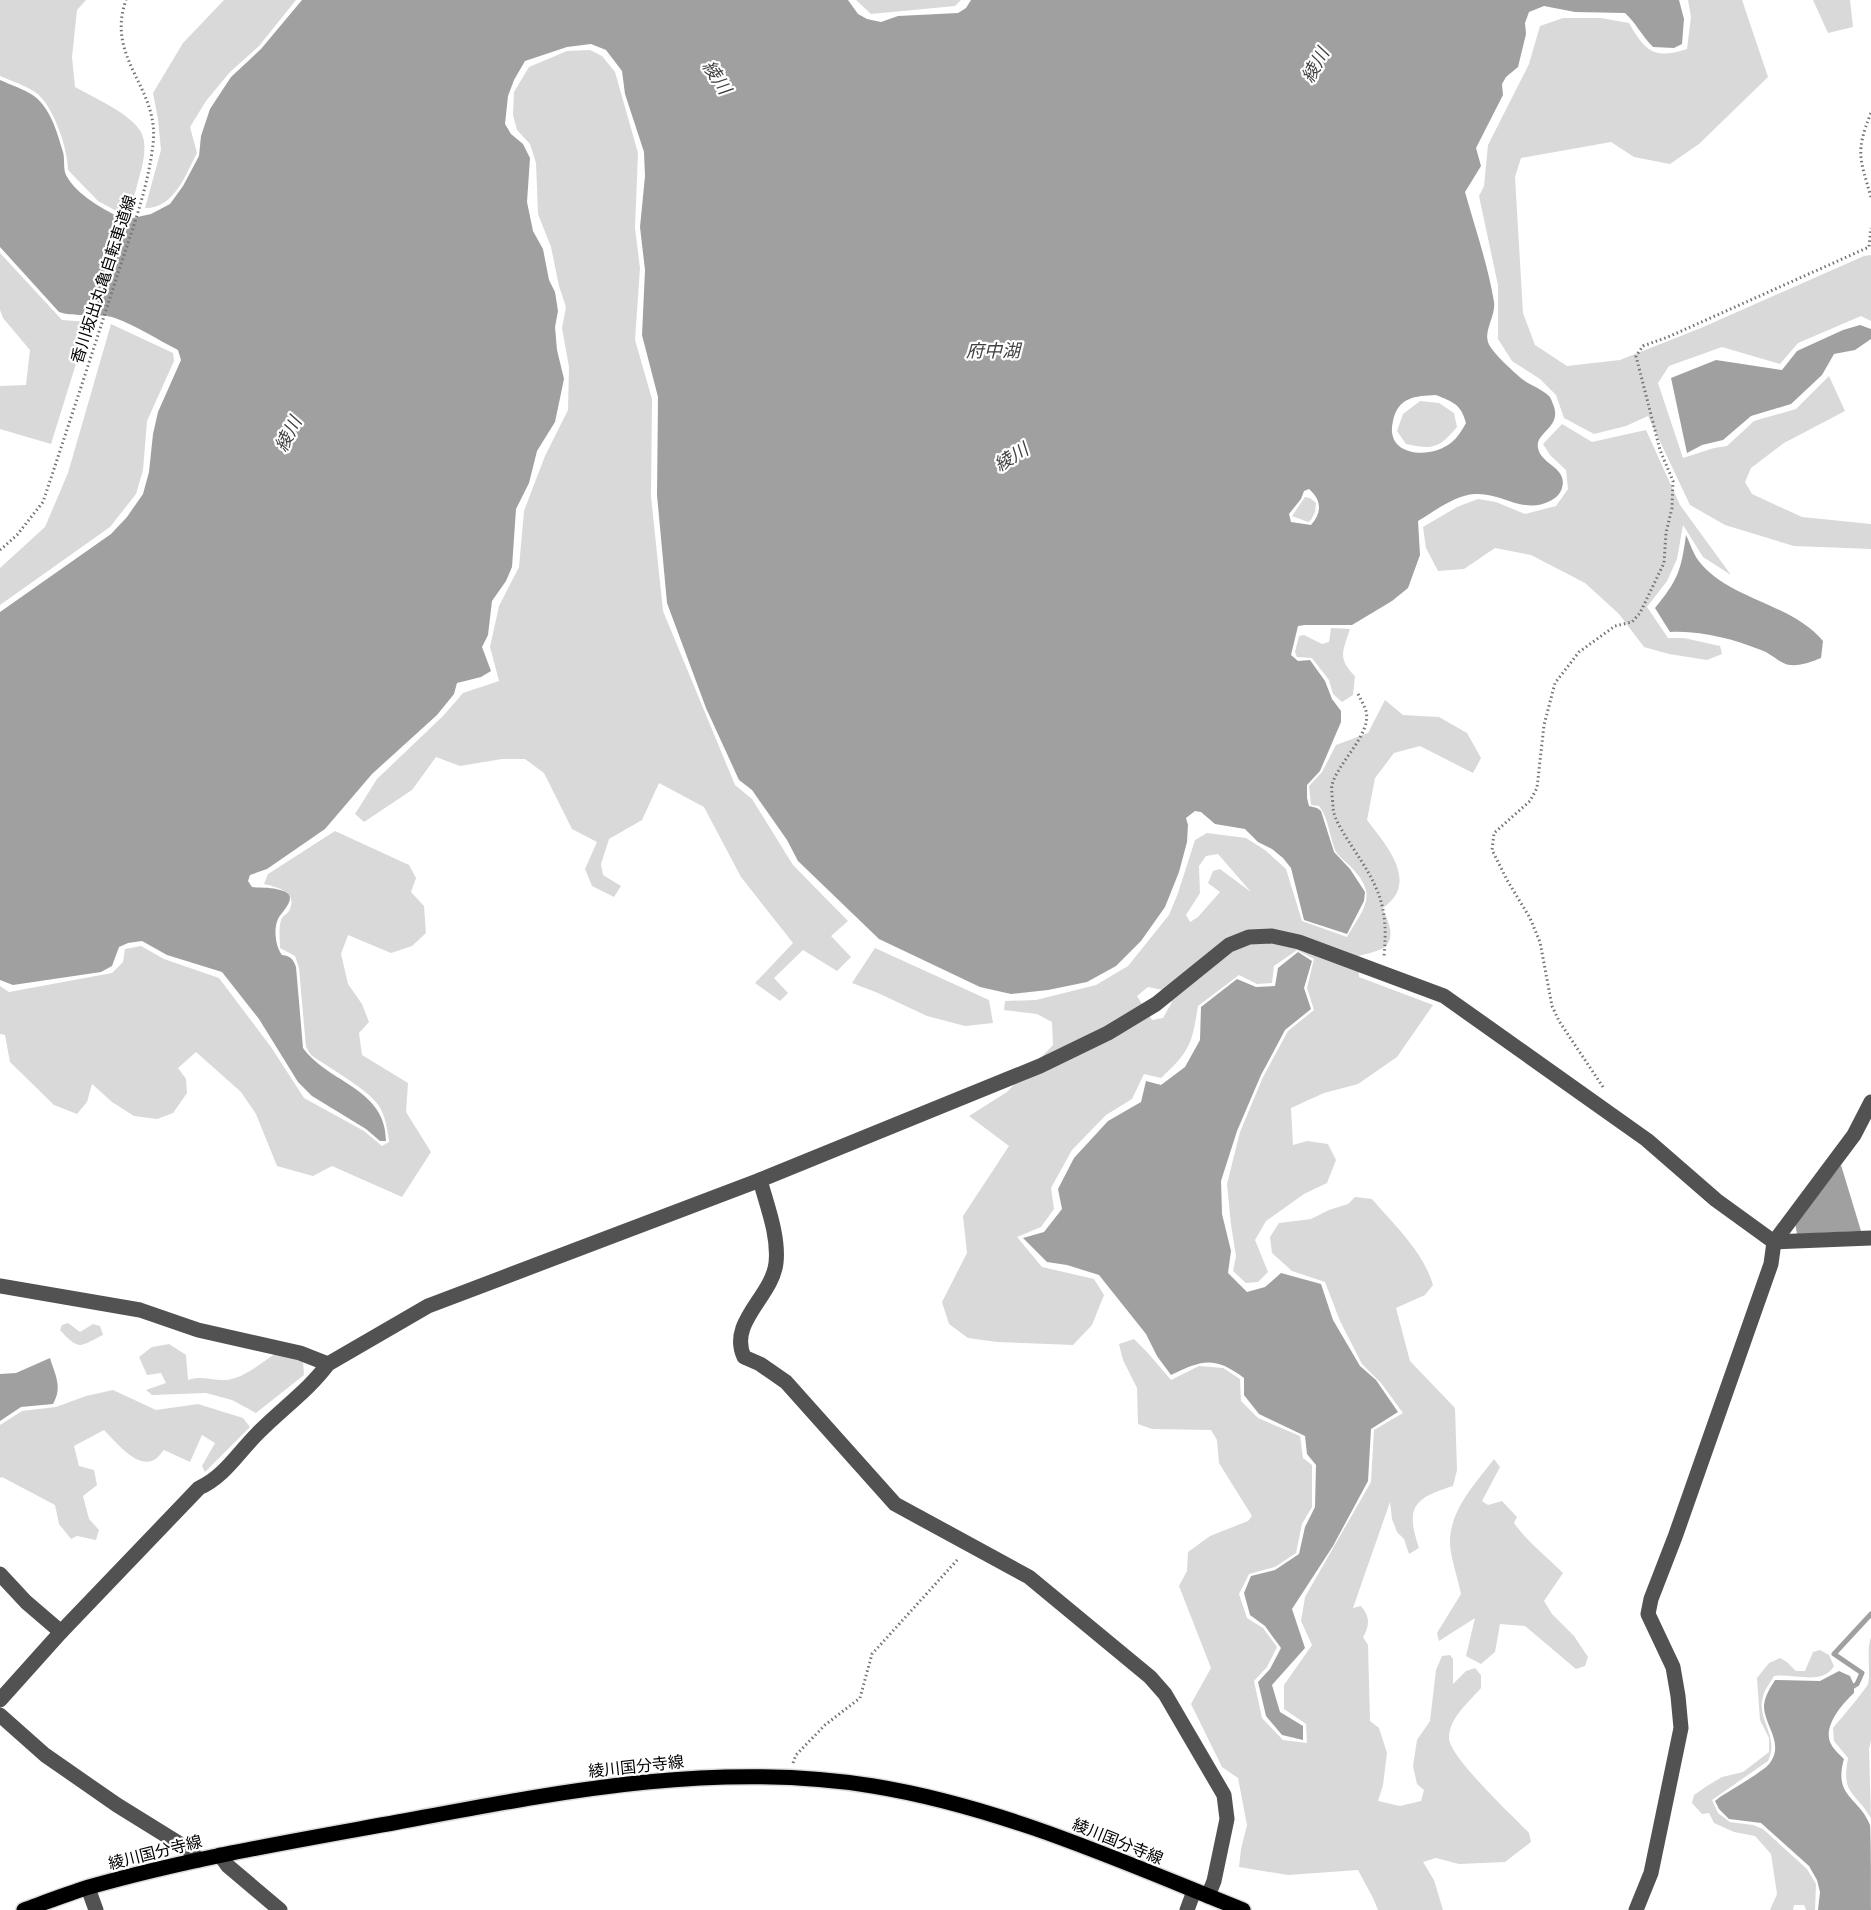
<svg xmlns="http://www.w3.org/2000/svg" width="1871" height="1910" font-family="Quicksand,'Noto Sans JP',sans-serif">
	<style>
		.green { fill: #d9d9d9; fill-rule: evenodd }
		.water { fill: #a0a0a0; fill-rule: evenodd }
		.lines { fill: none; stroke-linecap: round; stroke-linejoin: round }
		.stream { stroke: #a0a0a0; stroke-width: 5 }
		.major-casing { stroke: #dbdbdb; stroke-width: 18 }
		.path { stroke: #747474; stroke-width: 3; stroke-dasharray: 1.5 3; stroke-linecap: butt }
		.minor { stroke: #525252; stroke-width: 15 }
		.major { stroke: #000; stroke-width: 15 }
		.labels { text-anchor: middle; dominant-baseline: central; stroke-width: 4.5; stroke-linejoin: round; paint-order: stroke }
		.street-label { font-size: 16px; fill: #000; stroke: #fff }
		.water-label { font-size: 18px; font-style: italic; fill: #414141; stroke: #fff }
	</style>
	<rect width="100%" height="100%" fill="#fff"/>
	<!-- green -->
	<g class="green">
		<path d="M0,0H86L77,10L72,57L75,87C94,98 130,113 141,132C148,146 143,164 139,178C134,196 135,201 120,213L98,201L68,170C68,149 53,104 35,92C24,85 12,81 0,76Z"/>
		<path d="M224,0H296L259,46L230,72L206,101L190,127L197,153C186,174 174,209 145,208L161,150L158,119L153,93L183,43Z"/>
		<path d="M856,0H961L955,6L871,14Z"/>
		<path d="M1688,0H1742L1768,77L1699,144L1670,164L1634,157L1611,142L1521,158L1515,177L1523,313L1535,345L1567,366L1620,360L1701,328L1864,256L1871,255V321L1861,316L1798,343L1780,364L1722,347L1669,366L1658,383L1683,458L1714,448L1727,446L1754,421L1796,409L1829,376L1845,411L1784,443L1751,468L1745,482L1752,494L1802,517L1871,524V549L1794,546L1725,525L1690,505L1648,416L1626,426L1594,434L1564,418L1556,395L1540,379L1512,361L1498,339V285L1479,196L1484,186L1488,145L1529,64L1540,26L1563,18H1601L1629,23C1645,51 1654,60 1687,49L1691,17Z"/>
		<path d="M1813,0H1850L1853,27L1828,33Z"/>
		<path d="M590,50L602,56L615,72L638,153L635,228L640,268L635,340L652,399L651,496L663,611L735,785L752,799L793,865L848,921L831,936L851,957L837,971L803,950L774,978L788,993L780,1001L755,983L793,943L741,877L704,807L659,783L642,820L609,839L601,864L603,875L621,886L614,897L592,886L585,869L597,842L572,829L544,773L525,759H502L460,766L436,757L412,790L364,822L355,814L377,779L443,716L463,693L499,681L490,647L499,606L519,567L524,511L545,456L568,410L569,367L562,328L566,307L559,286L551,247L538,214L536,163L530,144L517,130L513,115L514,92L529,67L567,51Z"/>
		<path d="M0,253L62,320L89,322L51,444L0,429V386L26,385L30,350L3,318L0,310Z"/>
		<path d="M111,324L173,353L174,361L147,421L143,470L136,494L110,527L0,605V568L45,527L68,473Z"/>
		<path d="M1420,401L1439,403L1454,413L1457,427C1439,448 1434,450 1406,444L1397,431L1403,414Z"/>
		<path d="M1562,424L1592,442L1646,430L1680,505L1731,575L1703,557L1683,525L1677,559L1667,581L1647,607L1668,638H1684L1720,646L1722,654L1707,660L1669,654L1644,647L1619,614L1585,583L1531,555L1495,548L1464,569L1438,571L1426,548L1423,527L1457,507L1478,499L1496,502L1525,514L1556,506L1568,489L1566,470L1550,455L1543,444Z"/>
		<path d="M1305,497L1310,498L1316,503L1315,512L1311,520L1308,522L1292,516Z"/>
		<path d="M1331,628L1350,629C1343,651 1337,658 1355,676L1353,695L1342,702L1333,694L1329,680L1312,658L1297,657L1295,652L1299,636L1304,635L1322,644L1329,642Z"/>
		<path d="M1385,700L1403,715L1439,717L1467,733L1481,758L1473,773L1420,746L1394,753L1375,778L1367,820C1381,839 1411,871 1395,896C1392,901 1386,905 1382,909C1389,920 1397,940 1382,949C1375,952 1365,954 1358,956L1359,977L1433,1005L1397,1057L1358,1084L1324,1093L1291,1108L1293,1145L1307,1141L1328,1144L1336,1160L1327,1183L1304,1194L1266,1221L1255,1240L1268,1272L1258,1282L1246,1283L1233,1271L1236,1256L1231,1225L1227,1184L1240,1132L1263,1077L1288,1031L1314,1010L1307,988L1314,959L1297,950L1274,966L1272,983L1257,984L1239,975L1198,1006C1192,1044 1190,1051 1161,1078L1144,1074L1132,1099L1106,1115L1072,1150L1051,1188L1054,1209L1041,1227L1017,1237L1042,1267L1094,1279L1104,1295L1092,1325L1073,1345L997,1342L968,1338L949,1324L942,1302L967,1253L963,1216L1009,1146L969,1116L1007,1092L1053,1045L1052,1022L1037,1014L1004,1010L1005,1001L1036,1000L1096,985L1128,966L1169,915L1178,893L1195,840L1207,833L1246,838L1265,850L1286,869L1302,921L1347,937C1364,907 1379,896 1351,867C1346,862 1338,856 1335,850C1329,835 1329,819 1319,806L1311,805L1309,786L1322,772L1336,745L1368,733ZM1218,854L1251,892L1220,869L1213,871L1208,883L1220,892L1198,917L1190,922L1186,915L1200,893L1199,866L1206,856ZM1148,987L1163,990L1172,1002L1163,1018L1152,1020L1137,996Z"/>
		<path d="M335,831L409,865L416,878L411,892L424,906L426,933L412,946L391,953L348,935L341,954L348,984L362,1004L369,1022L359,1033L362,1055L408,1083L406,1112L431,1152L402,1197L332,1166L313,1176L277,1166L256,1114L241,1092L196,1052L178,1068L186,1079L187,1093L173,1113L157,1119L134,1116L112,1102L92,1084L87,1102L77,1114L54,1105L10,1062L5,1035L0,1034V986L9,992L112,973L123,962L125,949L141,946L164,959L219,978L271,1047L304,1098L364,1131L382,1146L389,1142C388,1131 385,1115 379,1106C368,1089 329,1068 311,1055L306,1047L299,968L295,956L280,948C280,940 278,925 282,918C284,915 287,914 289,911C299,892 277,887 264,884L268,874Z"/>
		<path d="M875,948L989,1000L993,1023L965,1026L927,1016L878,993L852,983Z"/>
		<path d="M1355,1197L1372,1199C1394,1225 1423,1251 1433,1285L1425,1295L1396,1308L1410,1361L1455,1408L1457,1470L1453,1486C1414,1498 1405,1507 1419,1548L1409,1554L1404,1539L1397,1532L1392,1519L1390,1502L1353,1608L1361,1606C1370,1617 1370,1625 1363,1637L1368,1645L1370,1721L1379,1728L1387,1753L1383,1785L1378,1801L1400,1806L1421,1801L1424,1790L1417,1784L1413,1766L1417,1740L1430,1721L1436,1670L1442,1656L1450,1655L1453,1659V1684L1466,1671L1475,1668L1481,1675V1688C1469,1702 1449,1718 1449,1738C1449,1757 1514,1817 1529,1833L1531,1842L1505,1862L1459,1864L1436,1858L1423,1862L1434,1880L1443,1910H1378L1373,1898L1358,1870L1288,1875L1239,1867L1241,1849L1247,1825L1238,1778L1222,1767L1191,1704L1211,1668L1179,1586L1187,1571L1188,1552L1210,1536L1248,1521L1252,1516L1219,1463L1217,1440L1211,1430L1152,1429L1138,1424L1137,1388L1123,1360L1119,1344L1134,1339L1147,1352L1171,1380L1199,1366L1223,1368L1240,1379L1241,1401L1258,1418L1300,1436L1303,1458L1312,1465V1507L1302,1524L1296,1553L1275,1567L1249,1574L1239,1594L1247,1618L1263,1628L1277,1647L1267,1667L1254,1681L1262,1718L1283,1740L1307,1743L1306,1724L1284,1709V1685L1312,1645L1301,1621L1305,1597L1371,1482L1374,1430L1403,1413L1381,1383L1362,1364L1340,1321L1325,1282L1292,1271L1272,1253L1270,1237L1279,1223L1311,1219L1329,1210L1348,1204Z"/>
		<path d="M68,1323L80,1332L93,1324L100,1326L103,1335C80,1346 80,1352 60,1330L62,1325Z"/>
		<path d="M169,1344L186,1355L188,1380C202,1375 212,1381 226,1380C244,1379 263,1361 278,1352L303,1361L304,1375L256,1413L232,1400L206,1393L152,1395L146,1390L166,1383L161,1373L147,1375L139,1357L152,1347Z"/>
		<path d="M113,1390L156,1410L198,1404L243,1418L250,1427L205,1472L202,1466L215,1443L202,1435L190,1462L164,1450C161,1453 158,1458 154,1460C137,1469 115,1441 104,1430L74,1446L79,1466L94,1470L97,1485L83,1496L89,1519L99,1530L96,1540L77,1536L71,1539L59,1524L55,1505L2,1477L0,1478V1425L22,1411L56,1407L86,1396Z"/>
		<path d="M1494,1459L1500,1467L1482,1501L1488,1505L1502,1501L1517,1517L1514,1523C1527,1542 1546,1556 1563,1573L1544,1601L1552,1614L1574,1636L1588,1657L1585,1666L1576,1669L1525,1626L1500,1624L1495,1652L1481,1664L1466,1656L1475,1618L1439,1641L1437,1633L1461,1594C1458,1578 1449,1554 1450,1539C1452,1507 1476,1483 1494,1459Z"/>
		<path d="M1871,1637V1740L1869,1749L1871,1818C1855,1791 1841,1795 1848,1758L1834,1741L1833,1728C1839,1721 1866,1689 1868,1684C1871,1669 1866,1651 1871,1637Z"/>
		<path d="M1820,1650L1829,1655L1834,1666C1822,1686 1794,1673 1774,1676C1771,1682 1764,1690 1763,1697C1756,1719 1780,1736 1768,1761L1712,1800L1718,1813L1730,1822L1753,1825L1763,1829L1807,1869L1816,1884L1815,1910H1806L1804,1905H1794L1793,1910H1770L1777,1894L1771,1854L1755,1836L1734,1832L1714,1823L1709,1813L1702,1814L1692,1803L1694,1795L1707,1786L1722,1777L1743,1772L1769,1752V1738L1760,1720L1757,1678L1769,1663L1780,1658L1787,1662L1796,1671H1805L1813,1652Z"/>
	</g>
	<!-- water -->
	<g class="water">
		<path d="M302,0H848L858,14L867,19L881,22L898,16L958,13L966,8L971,0H1679L1684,19L1682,44L1674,48L1653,47C1642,36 1636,23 1625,13L1575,12L1544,6L1529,12L1525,23L1526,34L1518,67L1506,77L1502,84L1503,95L1476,148L1481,166L1465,192C1475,228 1488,265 1494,302C1496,315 1484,330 1488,342C1491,352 1514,372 1522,379C1530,385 1542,389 1549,396C1551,398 1552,402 1553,404C1563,428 1535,431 1538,448C1541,465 1568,467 1562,488C1560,494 1556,498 1550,501C1524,515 1501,492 1475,494C1455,495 1435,511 1418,521L1420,555L1408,588L1392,601L1352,625H1305L1298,626L1291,655L1298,661L1310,660L1325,681L1332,699L1341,711V722L1320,771L1307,785V798L1309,806L1317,808L1321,811L1334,852L1350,869L1365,892L1364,901L1347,934L1304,920L1291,868L1283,858L1272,849L1258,842L1245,829L1215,824L1201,812L1195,811L1186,818L1188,825L1187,842L1179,872L1165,907L1141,941L1116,966L1087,982L1048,990L1011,994L980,987L879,939L798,861L787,840L752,790L739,780L706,708L667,603L657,495L658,397L642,335L645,270L640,227L645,176L644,152L625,94L622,71L606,50L591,44L567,47L525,61L514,80L508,96L505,124L511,134L523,144L530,158L527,202L533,231L543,249L549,280L555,292L558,311L555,327L557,350L564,379L555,422L537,451L529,483L516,509L512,567L506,581L492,601L488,635L482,647L491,671L481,677L457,683L454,694L437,715L372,774L325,829L267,869L250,875L248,881L252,887C261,888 272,887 280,890C302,895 281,912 278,919C273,930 276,947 282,955C291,956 293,959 296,967L303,1048C328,1083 386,1088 386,1141H380L366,1129L312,1096L298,1082L259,1019L222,972L167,955L142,941L128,943L119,947L112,966L101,972L13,985L0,980V612L111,534L127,517L143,494L149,472L153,434L158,412L181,360L178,350C158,340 137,326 115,318C97,312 77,318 59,312L0,247V80C11,85 24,89 34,96C51,109 57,132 63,152C65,159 63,169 66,175C77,196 104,209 124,220L151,214L170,204L183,186L199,156L201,136L210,109L231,77L261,49ZM1436,395C1453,402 1461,404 1466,423C1462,430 1458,437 1452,442C1431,460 1384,457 1393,421C1398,397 1415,396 1436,395ZM1309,489C1322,500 1322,513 1311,525L1291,522L1289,514L1301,499L1304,491Z"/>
		<path d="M1860,325L1871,329V339L1855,350L1834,354L1822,375L1791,404L1751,416L1723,440L1702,445L1687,453L1671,378L1716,360L1782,370L1797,351L1843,330Z"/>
		<path d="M1686,535C1690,543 1693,553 1698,560C1728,600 1790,602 1823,641L1821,658C1811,662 1801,666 1790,665C1780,664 1771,653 1761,650C1734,639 1699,630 1670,632L1655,608C1678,580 1681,571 1686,535Z"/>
		<path d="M1298,952L1312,961L1304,988L1311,1009L1285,1030L1261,1075L1237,1131L1221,1181L1222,1214L1231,1251L1228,1273L1247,1292L1265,1287L1281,1273L1321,1284L1333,1320L1360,1366L1376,1380L1398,1412L1371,1429L1368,1481L1333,1546L1292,1609L1305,1648L1272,1685L1280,1712L1303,1726V1740L1282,1735L1266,1716L1258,1682L1270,1669L1281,1648L1265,1626L1250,1615L1244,1593L1251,1576L1275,1570L1299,1554L1305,1527L1315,1507L1316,1465L1307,1454L1305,1436L1259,1414L1244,1395V1378C1214,1356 1203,1360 1171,1375L1157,1356L1146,1334L1099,1275L1067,1265L1047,1262L1023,1238L1044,1232L1062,1209L1058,1189L1074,1158L1108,1121L1141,1102L1146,1081L1161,1085L1185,1067L1200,1040L1201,1007L1237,979L1256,987L1275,986L1278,968Z"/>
		<path d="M1841,1165L1861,1231L1797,1234L1795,1222Z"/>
		<path d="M50,1358C55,1375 63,1387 53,1404L21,1407L0,1421V1374L16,1373Z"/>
		<path d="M1839,1671L1850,1676L1854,1685V1693C1842,1704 1822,1727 1831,1744C1834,1750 1840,1755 1844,1759C1833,1797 1859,1797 1870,1825C1871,1837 1871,1893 1871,1910H1818L1820,1892L1817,1880L1809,1866L1761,1823L1729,1819L1719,1809L1715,1801L1720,1797C1731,1790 1764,1771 1770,1763C1785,1743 1763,1724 1764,1705C1765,1696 1770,1688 1775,1680L1820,1681Z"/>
	</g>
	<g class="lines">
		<!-- stream -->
		<path class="stream" d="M1849,1689L1857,1684L1862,1673L1834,1654L1871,1614"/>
		<!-- major casing -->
		<g class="major-casing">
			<path id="major" d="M24,1910C46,1902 67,1894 89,1887C191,1858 294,1841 398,1822C554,1793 714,1760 873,1786C1002,1807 1123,1862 1243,1910"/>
		</g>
		<!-- path -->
		<g class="path">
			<path d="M1871,113C1855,152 1860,159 1871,197"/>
			<path d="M0,550L17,535L43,502C68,427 93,351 117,276C131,233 148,189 153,144C160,88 105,59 126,0"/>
			<path d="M1358,694C1361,700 1364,705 1366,711C1372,734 1338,762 1332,785C1331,791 1333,801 1333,808C1334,820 1345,835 1351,845C1378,886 1389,905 1384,956"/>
			<path d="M1603,1087L1559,1021L1552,1006L1540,942L1530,918L1507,880L1492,850L1494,833L1530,801L1537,788L1544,725L1555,683L1579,652L1615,626L1632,622L1640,613L1664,563L1666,533L1672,508L1673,481L1660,450L1636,356L1643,346L1668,337L1869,247L1871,228"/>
			<path d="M793,1763L796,1755L825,1725L860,1698L872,1654L959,1558"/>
		</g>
		<!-- minor -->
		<g class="minor">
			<path d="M760,1180C767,1206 779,1236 776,1263C772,1297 728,1322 744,1357L760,1364L786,1382L895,1504L1029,1577L1150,1677L1165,1694L1224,1795L1227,1819L1214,1881L1208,1896"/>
			<path d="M0,1286L140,1310L198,1330L300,1353L328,1364"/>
			<path d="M0,1574L26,1602L61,1632"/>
			<path d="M0,1700L61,1632L199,1488C224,1477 238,1453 257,1434C280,1410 308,1391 328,1364L428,1306L760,1180L1040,1066L1108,1033L1156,1004L1229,945L1249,937L1272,936L1299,942L1444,996L1647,1140L1716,1200L1774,1242L1871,1238"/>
			<path d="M0,1715L45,1755L117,1805L188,1849L199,1860"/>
			<path d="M220,1855L228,1866L280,1910"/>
			<path d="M88,1888L96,1910"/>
			<path d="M1187,1910L1194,1891"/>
			<path d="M1636,1910L1651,1873L1681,1728L1678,1696L1673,1667L1648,1614L1651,1599L1675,1537L1771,1264L1774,1242L1854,1135L1871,1102"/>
		</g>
		<!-- major -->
		<use href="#major" class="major"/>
	</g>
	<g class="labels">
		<!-- street labels -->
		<g class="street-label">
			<text transform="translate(103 279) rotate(-72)">香川坂出丸亀自転車道線</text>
			<text transform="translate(636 1766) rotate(-6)">綾川国分寺線</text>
			<text transform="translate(1118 1841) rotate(22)">綾川国分寺線</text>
			<text transform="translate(155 1852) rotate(-14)">綾川国分寺線</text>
		</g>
		<!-- water labels -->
		<g class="water-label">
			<text transform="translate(1315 65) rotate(-61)">綾川</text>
			<text transform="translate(717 77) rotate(57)">綾川</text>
			<text x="993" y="350">府中湖</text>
			<text transform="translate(288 434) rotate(-63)">綾川</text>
			<text transform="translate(1011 457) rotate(-32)">綾川</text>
		</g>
	</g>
</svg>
